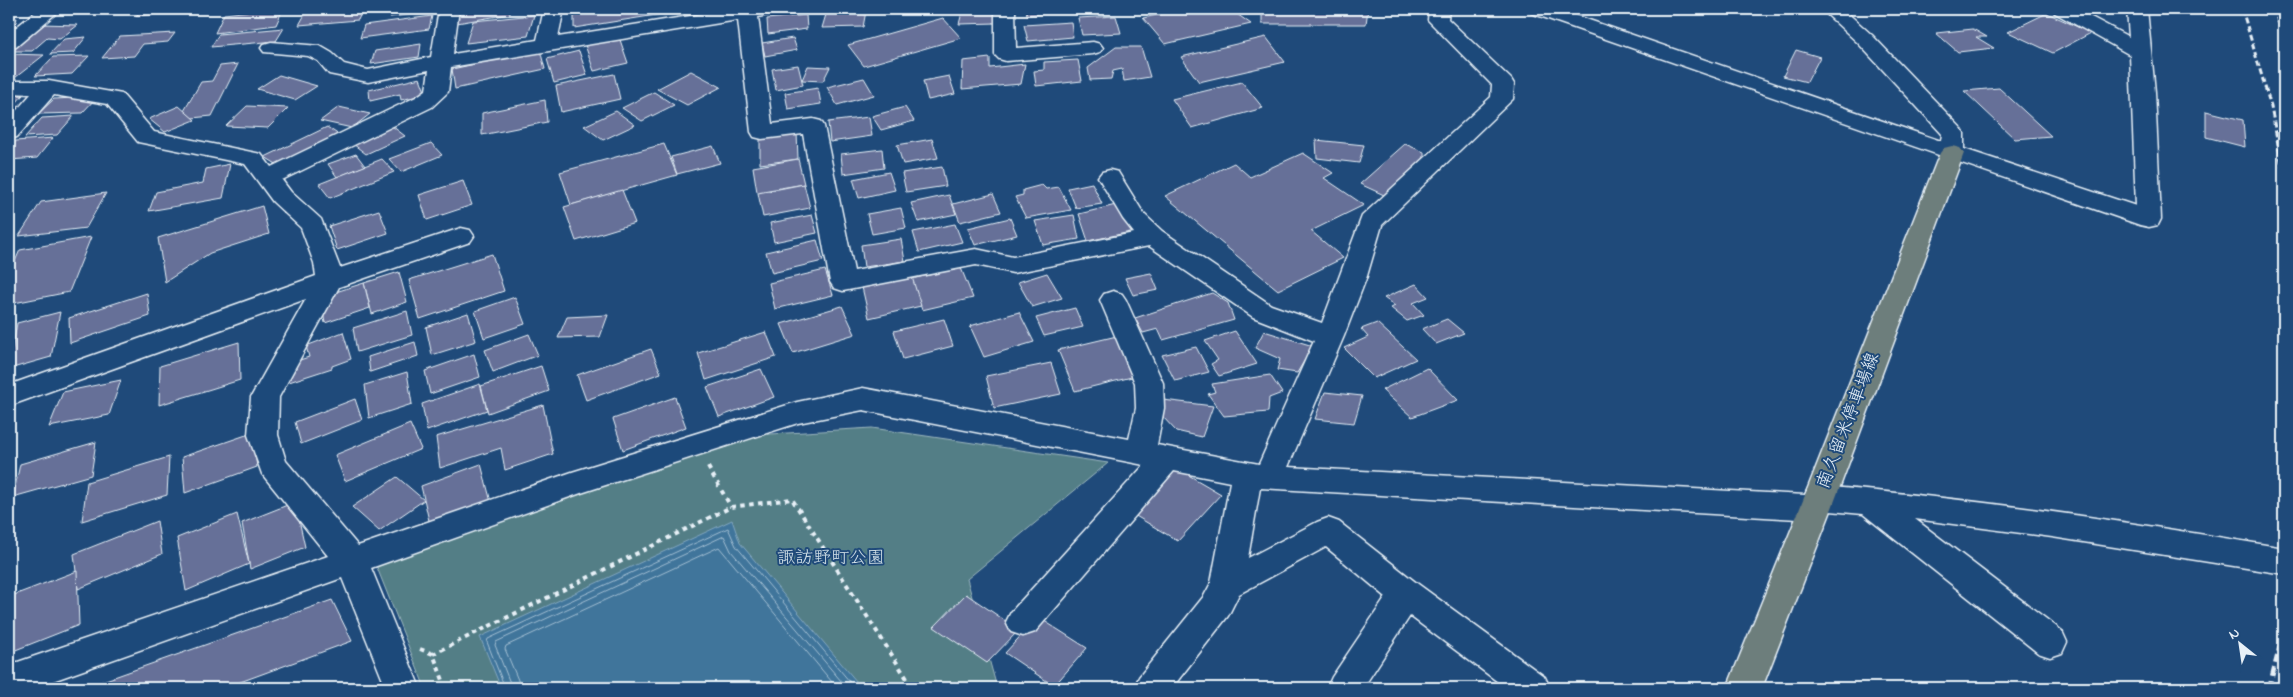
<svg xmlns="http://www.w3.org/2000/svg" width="2293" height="697" font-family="'Indie Flower','Klee One',sans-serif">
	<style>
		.green { fill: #537e86; stroke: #9eb8bf }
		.water { fill: #3f759b; stroke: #83a7c0 }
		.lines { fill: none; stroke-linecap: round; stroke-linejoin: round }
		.shore { stroke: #a4bfd3; stroke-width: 1 }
		.building { fill: #667098; stroke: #e8f1f8 }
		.minor-casing { stroke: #e8f1f8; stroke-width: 3 }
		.major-casing { stroke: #e8f1f8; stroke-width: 3 }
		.path { stroke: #e8f1f8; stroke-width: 4; stroke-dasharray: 4.5 4.5; stroke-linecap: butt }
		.minor { fill: #1f4a7a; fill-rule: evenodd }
		.major { fill: #6d7e7c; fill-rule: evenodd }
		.rail-far1 { stroke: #e8f1f8; stroke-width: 3; stroke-dasharray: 6 3; stroke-linecap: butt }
		.rail { stroke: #e8f1f8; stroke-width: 4.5; stroke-dasharray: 8 4.5; stroke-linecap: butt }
		.labels { text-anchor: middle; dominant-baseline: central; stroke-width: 4; stroke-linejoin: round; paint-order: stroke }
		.street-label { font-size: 18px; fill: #e8f1f8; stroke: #1f4a7a }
		.park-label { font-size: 18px; fill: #d2e0e7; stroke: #1f4a7a }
	</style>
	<rect width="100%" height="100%" fill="#1f4a7a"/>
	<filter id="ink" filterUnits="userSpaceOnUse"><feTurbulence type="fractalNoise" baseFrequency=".02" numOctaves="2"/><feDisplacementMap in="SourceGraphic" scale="10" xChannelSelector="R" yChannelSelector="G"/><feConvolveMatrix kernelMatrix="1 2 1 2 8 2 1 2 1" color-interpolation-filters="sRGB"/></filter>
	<g filter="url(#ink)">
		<!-- green -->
		<path class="green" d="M872,428L1108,463L967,579L997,688H425L372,555L754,435Z"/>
		<!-- water -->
		<path class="water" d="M732,520L740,543L862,688H501L480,637Z"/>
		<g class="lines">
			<!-- shore -->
			<g class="shore">
				<path d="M505,688L487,642L488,639L728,528L736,546L855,688"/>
				<path d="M512,688L495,645L496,642L724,536L731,551L847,688"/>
				<path d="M519,688L518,680L505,649L506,646L719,547L837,688"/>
			</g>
		</g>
		<!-- building -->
		<g class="building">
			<path d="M59,9H95L92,11L57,10Z"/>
			<path d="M142,9H175L172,13L136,16Z"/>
			<path d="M269,9H283L276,25L215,33L224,14Z"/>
			<path d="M308,9H363L358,20L299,25Z"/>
			<path d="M393,9H432L431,12L390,17Z"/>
			<path d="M458,9H510V14L457,23Z"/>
			<path d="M574,9H688V10L574,28Z"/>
			<path d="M963,9H996V23L959,24Z"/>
			<path d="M1026,9H1060L1061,12L1027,15Z"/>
			<path d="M1185,9H1230L1251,24L1165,44L1143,18Z"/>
			<path d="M1368,9L1366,24H1262V12Z"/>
			<path d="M827,11H866L863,27L822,28Z"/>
			<path d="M2047,13L2091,33L2053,53L2008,32Z"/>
			<path d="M534,15L528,36L466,43L473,21Z"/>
			<path d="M806,15L807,29L768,34L767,19Z"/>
			<path d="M432,16L429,29L360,38L364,25Z"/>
			<path d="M1116,16L1121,33L1082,35L1078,18Z"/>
			<path d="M17,18L13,33L9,34V20Z"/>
			<path d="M943,18L961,38L864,66L848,45Z"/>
			<path d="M1071,22L1073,37L1028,41L1024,25Z"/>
			<path d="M41,24L78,25L60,39L47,38L32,51H10Z"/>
			<path d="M284,28L276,41L211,47L219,34Z"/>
			<path d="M1973,29L1987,37H1976L1994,48L1958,52L1936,33Z"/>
			<path d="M175,33L168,42L143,44L134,56L102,58L120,36Z"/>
			<path d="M86,37L73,53L50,54L64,39Z"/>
			<path d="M619,37L628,63L594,71L585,45Z"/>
			<path d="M1266,37L1285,62L1199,82L1181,57Z"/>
			<path d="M793,38L797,50L765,56L762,43Z"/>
			<path d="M421,44L419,57L371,64L375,51Z"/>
			<path d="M1116,47H1141L1150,77L1124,81L1122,69L1113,71L1111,79L1090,80L1088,68Z"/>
			<path d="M540,50L545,69L455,89L452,69Z"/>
			<path d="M1796,50L1820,57L1807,82L1783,76Z"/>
			<path d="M579,51L587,75L554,83L547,59Z"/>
			<path d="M9,54L44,55L11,81H9Z"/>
			<path d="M89,56L72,74L35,76L53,57Z"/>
			<path d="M990,58V68L1025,64L1021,84L962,89L963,61Z"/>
			<path d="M1078,60L1082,81L1036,86L1034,71L1044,70V62Z"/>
			<path d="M238,64L212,116L192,118L184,111L201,82L212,81L220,66Z"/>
			<path d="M798,65L803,85L776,90L772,69Z"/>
			<path d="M808,66L830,67L823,81L802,80Z"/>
			<path d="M691,71L721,87L687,105L657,89Z"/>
			<path d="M614,74L620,99L561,112L556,86Z"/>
			<path d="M279,75L317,86L295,100L257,89Z"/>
			<path d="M949,76L955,94L928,100L923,81Z"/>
			<path d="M420,78L426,94L401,100L400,94L370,101L369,90Z"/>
			<path d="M864,78L874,95L837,105L827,87Z"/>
			<path d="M1242,82L1263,108L1192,128L1172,99Z"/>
			<path d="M818,88L821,104L788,109L785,93Z"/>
			<path d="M1999,88L2051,136L2015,139L1964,91Z"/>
			<path d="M654,92L674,105L642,121L622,108Z"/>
			<path d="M23,95L9,111V96Z"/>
			<path d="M97,97L82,113L38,114L54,99Z"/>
			<path d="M545,100L547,122L482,135V113Z"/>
			<path d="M179,106L195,120L165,132L149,119Z"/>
			<path d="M247,106L288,108L268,128L226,126Z"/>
			<path d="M339,107L370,114L352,128L320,121Z"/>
			<path d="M905,107L914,121L881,130L872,116Z"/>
			<path d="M616,111L635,125L603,140L584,126Z"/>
			<path d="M2206,111L2243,120L2245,147L2206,137Z"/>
			<path d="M74,116L57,135L25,137L42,118Z"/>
			<path d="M869,117L872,136L830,142L828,122Z"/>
			<path d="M392,126L405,136L366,154L353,144Z"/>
			<path d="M327,127L342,137L281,167L265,157Z"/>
			<path d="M797,133L798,159L760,164V137Z"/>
			<path d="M53,138L37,158L9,160V149L16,141Z"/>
			<path d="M932,139L938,158L903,164L897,145Z"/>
			<path d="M1316,140L1364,145L1359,163L1317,158Z"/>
			<path d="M431,143L442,155L401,172L389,159Z"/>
			<path d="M664,144L677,175L571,205L560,172Z"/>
			<path d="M1405,144L1424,152V164L1384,195L1360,184Z"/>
			<path d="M713,146L720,163L677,174L671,157Z"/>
			<path d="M882,149L884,168L843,174L841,154Z"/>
			<path d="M1303,153L1333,173L1324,178L1364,205L1311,231L1343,258L1278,290L1165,196L1234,163L1250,177Z"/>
			<path d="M356,154L365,166L337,177L328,164Z"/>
			<path d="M382,159L394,172L330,198L319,184Z"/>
			<path d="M798,159L804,184L757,192L753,167Z"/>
			<path d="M230,164L223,198L149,211L156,192L203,183L206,169Z"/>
			<path d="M942,167L946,186L906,192L902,173Z"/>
			<path d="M889,172L895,190L859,198L853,179Z"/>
			<path d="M463,181L472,205L427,220L419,195Z"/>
			<path d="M1092,183L1102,204L1076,208L1068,188Z"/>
			<path d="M804,184L810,208L763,217L758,193Z"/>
			<path d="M1042,185L1046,189L1059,187L1071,210L1026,218L1015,197L1023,195V190Z"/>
			<path d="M622,190L635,223L576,241L564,207Z"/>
			<path d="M106,193L86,228L19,236L41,202Z"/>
			<path d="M993,194L1001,212L960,222L953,204Z"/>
			<path d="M949,195L956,214L918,222L911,203Z"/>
			<path d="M1120,204L1135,231L1088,241L1079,214Z"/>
			<path d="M262,206L269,234L210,253L165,282L158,238Z"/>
			<path d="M901,208L906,228L872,234L867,214Z"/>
			<path d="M379,210L388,233L337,250L329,226Z"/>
			<path d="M812,215L817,233L774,242L770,223Z"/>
			<path d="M1074,215L1079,239L1043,245L1035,221Z"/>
			<path d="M1010,218L1017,235L975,245L968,228Z"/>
			<path d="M955,224L962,242L919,252L913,232Z"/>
			<path d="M91,237L69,292L9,304V275L20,250Z"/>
			<path d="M901,239L905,261L864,267L861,245Z"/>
			<path d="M817,240L823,261L772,273L766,252Z"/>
			<path d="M492,254L504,291L420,319L409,280Z"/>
			<path d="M961,268L973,298L922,310L911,279Z"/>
			<path d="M825,270L833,295L775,309L769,283Z"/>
			<path d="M399,272L407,302L372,314L364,283Z"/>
			<path d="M1047,273L1062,298L1032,307L1018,282Z"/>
			<path d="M1151,273L1158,290L1133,295L1125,278Z"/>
			<path d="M912,277L921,306L869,318L862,287Z"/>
			<path d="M364,283L370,308L325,323L320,297Z"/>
			<path d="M1416,284L1428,297L1413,303L1424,315L1407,321L1391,308L1395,306L1384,298Z"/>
			<path d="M147,293L150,316L70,343L69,318Z"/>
			<path d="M1212,293L1228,303L1234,320L1163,340L1158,329L1143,333L1135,318Z"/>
			<path d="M515,297L525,324L484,338L475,311Z"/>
			<path d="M842,306L855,334L793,353L781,324Z"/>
			<path d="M1075,308L1083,327L1044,336L1036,318Z"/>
			<path d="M407,311L412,335L357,352L353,328Z"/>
			<path d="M60,312L51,357L9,369L17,323Z"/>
			<path d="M1019,312L1034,342L984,357L970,326Z"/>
			<path d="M468,313L476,341L432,355L426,327Z"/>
			<path d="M608,315L600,337L558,338L567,317Z"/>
			<path d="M944,319L953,346L903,359L894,331Z"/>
			<path d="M1447,319L1464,333L1436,344L1422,329Z"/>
			<path d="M1377,323L1416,359L1374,378L1344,348L1368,337L1361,329Z"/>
			<path d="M1235,331L1257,364L1219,376L1211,364L1218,360L1205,341Z"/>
			<path d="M1264,331L1313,346L1297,373L1277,370L1280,359L1255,348Z"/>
			<path d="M343,332L351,359L332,366V368L289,382L287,364L309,357L306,346Z"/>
			<path d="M766,332L776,357L706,380L698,353Z"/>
			<path d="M529,334L538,355L493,372L485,350Z"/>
			<path d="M1121,335L1140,375L1075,391L1058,350Z"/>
			<path d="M239,342L240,380L159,405L160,366Z"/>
			<path d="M415,342L418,356L370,372L368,357Z"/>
			<path d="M1196,347L1209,372L1175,381L1162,355Z"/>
			<path d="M651,349L661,373L586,400L577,375Z"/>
			<path d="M474,354L480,377L430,394L425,371Z"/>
			<path d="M1051,363L1061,394L994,408L986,376Z"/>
			<path d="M541,366L549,391L488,413L481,386Z"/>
			<path d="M1427,368L1458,400L1412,417L1382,390Z"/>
			<path d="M761,369L774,397L719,417L707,387Z"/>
			<path d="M407,372L412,404L369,418L365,385Z"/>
			<path d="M1270,375L1282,393L1269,398L1268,412L1224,416L1208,394L1215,392L1212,384Z"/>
			<path d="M121,380L109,415L49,427L63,392Z"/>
			<path d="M480,384L487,410L427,431L422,404Z"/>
			<path d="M1325,392L1362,396L1354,423L1315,419Z"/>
			<path d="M675,397L686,427L623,450L613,419Z"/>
			<path d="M355,399L362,420L301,444L295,422Z"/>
			<path d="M1163,400L1213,406L1202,437L1176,431L1162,416Z"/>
			<path d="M543,405L553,454L505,470L501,448L440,468L436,437Z"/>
			<path d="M410,424L421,449L345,481L335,455Z"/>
			<path d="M252,433L257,467L185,493L182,457Z"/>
			<path d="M96,442L91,475L13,497L20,464Z"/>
			<path d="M169,457L167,495L82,521L87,482Z"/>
			<path d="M481,464L491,502L430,525L421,486Z"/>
			<path d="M1173,466L1221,494L1178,541L1129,512Z"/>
			<path d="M397,477L424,500L379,531L352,507Z"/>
			<path d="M295,502L305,547L250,569L242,523Z"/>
			<path d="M237,514L249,564L186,591L177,538Z"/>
			<path d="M157,521L162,554L78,589L74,554Z"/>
			<path d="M77,571L79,625L13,651L14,595Z"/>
			<path d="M966,594L1019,630L987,663L934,627Z"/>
			<path d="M332,600L352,641L224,688H83Z"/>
			<path d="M1038,617L1087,648L1054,686L1005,653Z"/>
		</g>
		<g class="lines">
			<!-- minor casing -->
			<g class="minor-casing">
				<g id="minor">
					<path d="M39,9H61L16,47L9,49V33Z"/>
					<path d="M439,9H459L453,54L537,40L544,9H564L558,37L734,9H780L777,13L758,17L772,124L813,119L821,121L824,126L854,271L976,249L1013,257L1134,233L1123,219L1098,177L1102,172L1110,170L1118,172L1144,214L1162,231L1271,305L1322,323L1362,216L1491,97L1492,85L1428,20L1429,9H1449L1448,19L1511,79L1514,84L1513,99L1382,225L1367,276L1344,336L1288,467L1805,495L1808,489L1819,486C1975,498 2129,522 2284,548V574L2052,537L1915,519L2062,631L2067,642L2062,653L2050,657L2038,653L1863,514L1830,511L1827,517L1816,520L1260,488L1248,558L1317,522L1328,518L1339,522L1418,584L1545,677L1550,688H1506L1410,616L1363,688H1327L1332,677L1386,597L1326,547L1239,594L1228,616L1172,688H1134L1139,677L1204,596L1211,583L1230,482L1174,471L1035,632L1023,636L1011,632L1006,622L1011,612L1144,465L863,410L798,423L581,493L371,568L420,688H386L342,578L33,688H9V665L328,556L262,474L248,435L251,397L306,299L9,406V385L316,276L314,263L301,228L273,202L245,164L138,142L107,104L54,95L17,137L9,139V119L31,94L9,93V81H49L122,94L154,132L261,154L271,167L416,97L426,90L429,70L368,82L329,74L318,61L308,56L264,52L261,48L264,44L271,42L320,46L332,53L344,64L368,70L431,57ZM738,20L751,132L754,137L762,139L803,134L830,282L834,288L843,291L976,265L1013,273L1149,246L1253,317L1314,341L1259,464L1157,445L1164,408L1163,383L1126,300L1122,294L1113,291L1104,294L1100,300L1135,383L1136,408L1129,439L863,388L797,402L572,472L358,546L286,461L278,435L279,397L339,287L470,242L474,236L470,230L461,228L340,268L321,219L291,192L282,180L432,107L448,92L451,67Z"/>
					<path d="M995,9H1015L1016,48L1093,42L1100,44L1103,48L1100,52L1093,54L1006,61L999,59L995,55Z"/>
					<path d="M1528,9H1557L1941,141L1942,134L1858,43L1821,9H1843L1872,35L1961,128L1964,133V149L2136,206L2130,55L2055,13L2052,9H2076L2129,37L2127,9H2147L2155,92L2161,219L2158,225L2149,227L2140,225L1531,13Z"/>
				</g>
			</g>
			<!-- major casing -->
			<g class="major-casing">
				<path id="major" d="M1952,146L1960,148L1964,153L1832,508L1762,688H1727L1800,508L1940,153L1944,148Z"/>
			</g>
			<!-- path -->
			<g class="path">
				<path d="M708,467L731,507"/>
				<path d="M420,649L433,654"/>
				<path d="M446,688L433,654L731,507L792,499L913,688"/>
			</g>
			<!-- minor -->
			<use href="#minor" class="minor"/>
			<!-- major -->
			<use href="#major" class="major"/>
			<!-- rail-far1 -->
			<g class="rail-far1">
				<path d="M2242,9L2271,107L2284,176"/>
				<path d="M2274,9L2284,40"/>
			</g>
			<!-- rail -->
			<path class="rail" d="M2269,688L2284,630"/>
		</g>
	</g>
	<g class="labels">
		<!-- street labels -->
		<g class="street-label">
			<text transform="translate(1849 421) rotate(-69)">南久留米停車場線</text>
		</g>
		<!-- park labels -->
		<g class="park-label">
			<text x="831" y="559">諏訪野町公園</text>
		</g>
	</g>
	<!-- margin -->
	<rect width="2293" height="697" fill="none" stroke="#1f4a7a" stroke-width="30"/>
	<rect x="15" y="15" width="2263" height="667" fill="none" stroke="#e8f1f8" stroke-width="2" filter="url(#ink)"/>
	<!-- north arrow -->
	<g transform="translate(2240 644) rotate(330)" stroke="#1f4a7a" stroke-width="4" paint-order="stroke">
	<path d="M0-4L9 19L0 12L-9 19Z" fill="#e8f1f8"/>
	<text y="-8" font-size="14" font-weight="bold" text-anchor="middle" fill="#e8f1f8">N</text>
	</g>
</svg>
